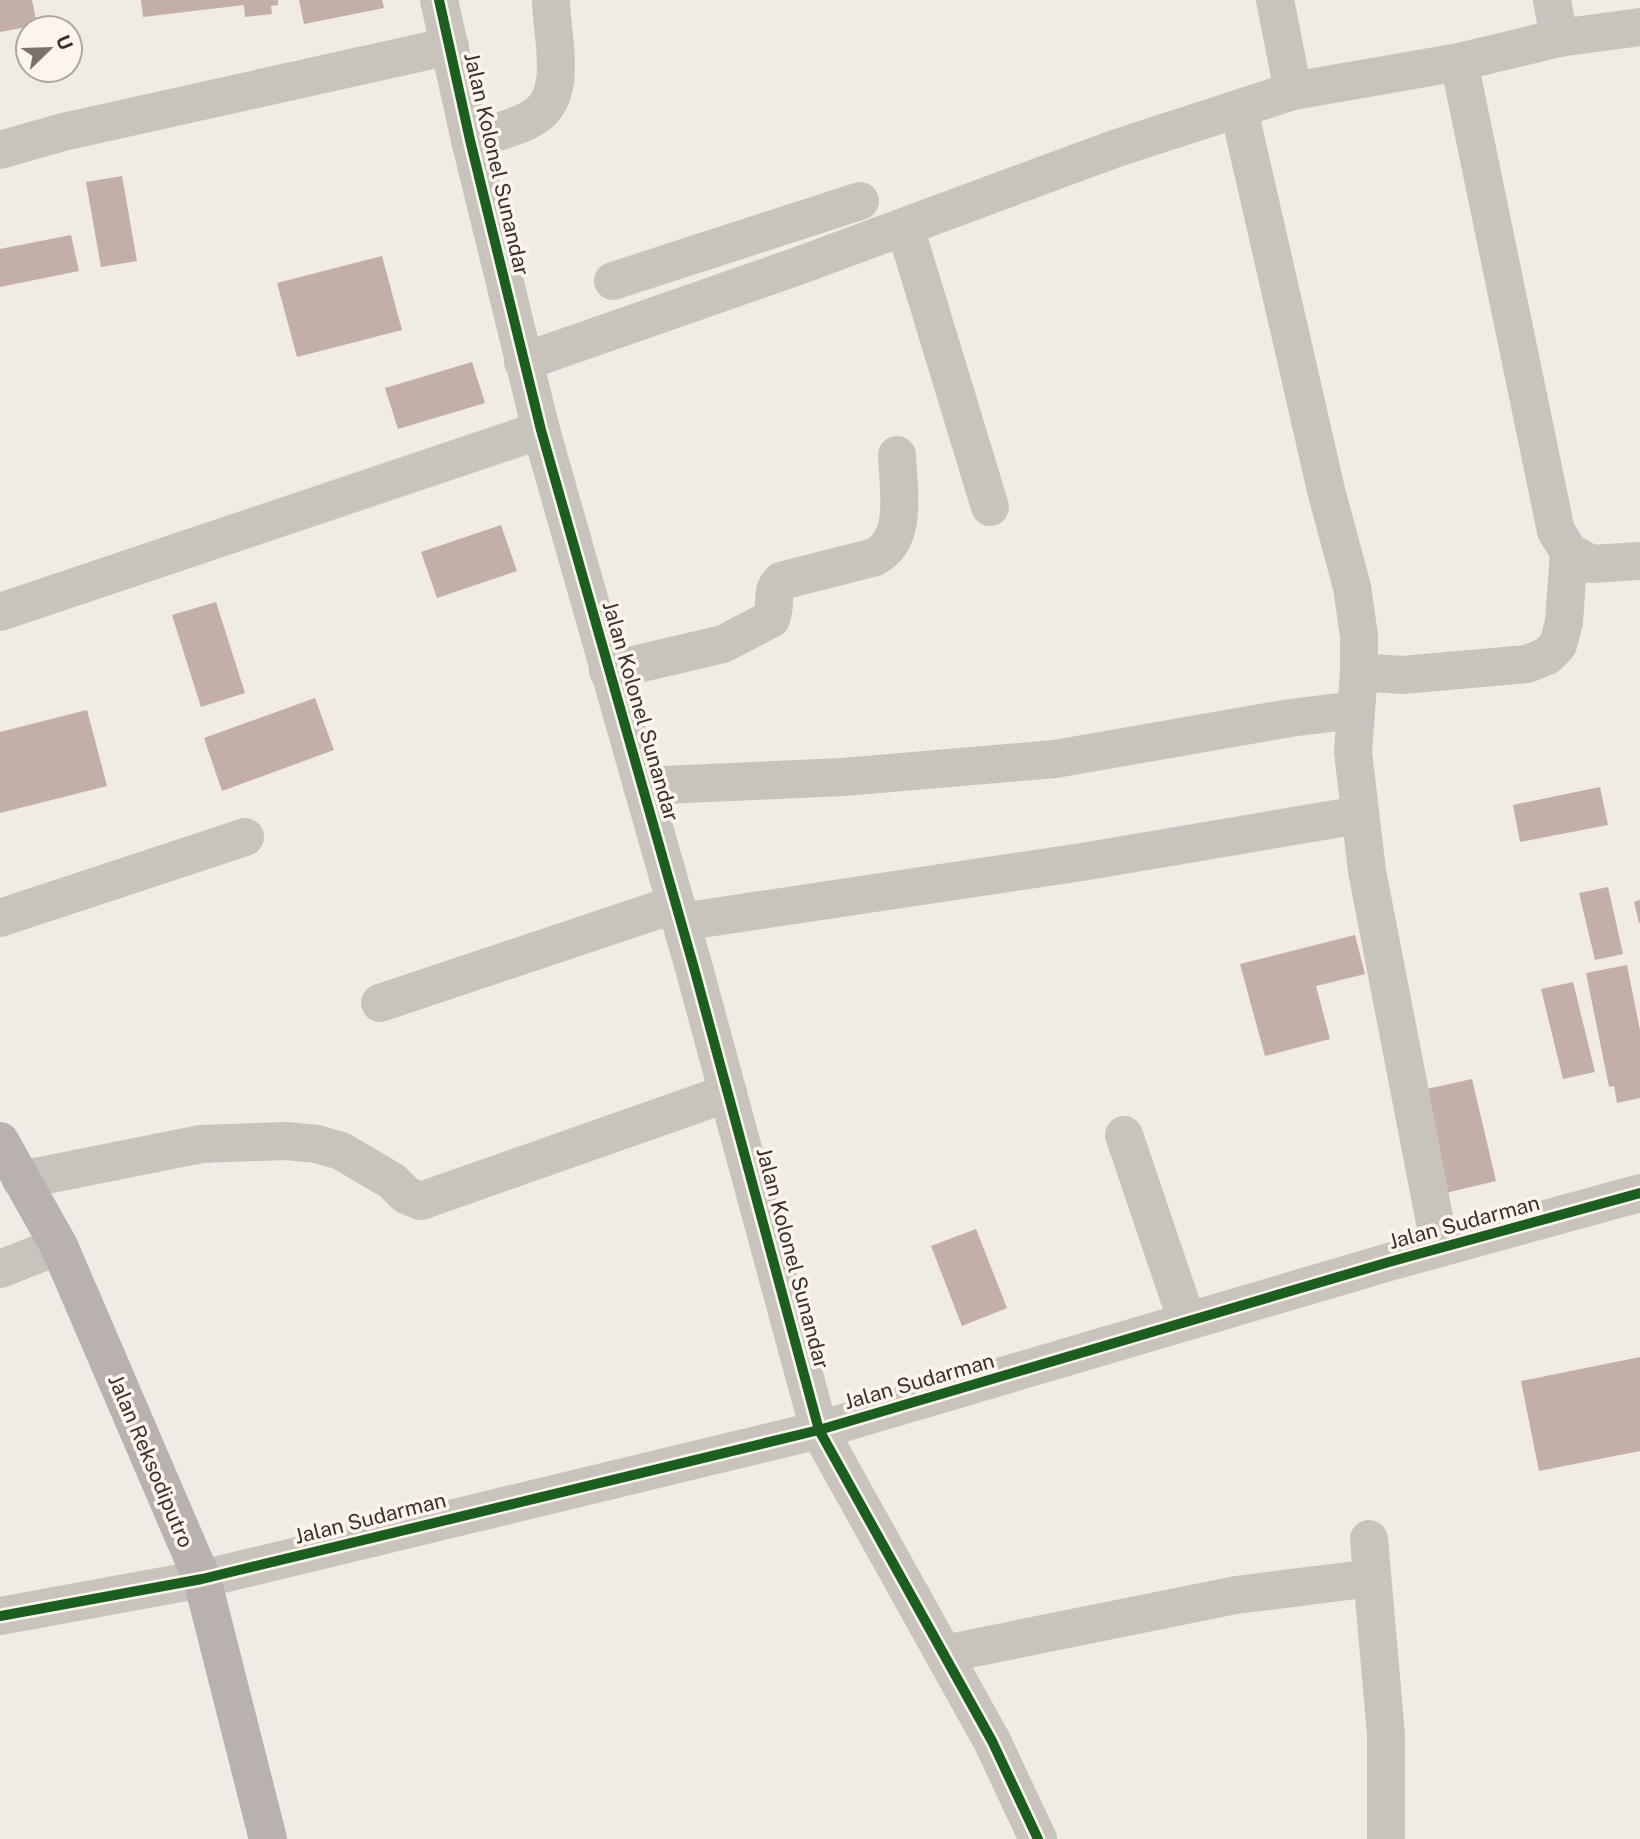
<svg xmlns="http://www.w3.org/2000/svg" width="1640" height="1839" font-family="'Public Sans',sans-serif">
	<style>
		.building { fill: #c3afa7 }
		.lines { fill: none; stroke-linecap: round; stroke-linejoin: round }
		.minor { stroke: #c9c3be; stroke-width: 38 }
		.major { stroke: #b8b1ad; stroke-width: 38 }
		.cycleway-casing { stroke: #fbf5ee; stroke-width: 15 }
		.cycleway { stroke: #1b5e20; stroke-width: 10 }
		.labels { text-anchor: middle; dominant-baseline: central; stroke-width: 7; stroke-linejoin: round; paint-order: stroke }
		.street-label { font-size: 21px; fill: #3b302b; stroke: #fbf5ee }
	</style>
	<rect width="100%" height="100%" fill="#f0ebe5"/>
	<!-- building -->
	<g class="building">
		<path d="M0,0H32L37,25L0,32Z"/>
		<path d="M141,0H278V5L271,6L272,14L245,17L244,5L143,17Z"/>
		<path d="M299,0H382L384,8L304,24Z"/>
		<path d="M122,176L137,261L101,267L86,182Z"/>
		<path d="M71,235L79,271L0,287V249Z"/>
		<path d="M382,256L402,330L297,357L277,283Z"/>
		<path d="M472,362L485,403L398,429L385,388Z"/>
		<path d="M501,525L517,571L437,598L421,552Z"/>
		<path d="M216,602L245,693L201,707L172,615Z"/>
		<path d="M315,698L334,750L222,791L204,738Z"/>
		<path d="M87,710L107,786L0,813V732Z"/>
		<path d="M1600,787L1608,825L1520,842L1513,805Z"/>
		<path d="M1608,887L1623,954L1595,960L1579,893Z"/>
		<path d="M1640,900V923H1639L1634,902Z"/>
		<path d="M1355,935L1365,974L1316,986L1330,1039L1265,1056L1240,964Z"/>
		<path d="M1627,965L1640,1030V1098L1617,1103L1614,1086L1609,1087L1586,973Z"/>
		<path d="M1573,982L1595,1072L1563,1079L1541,989Z"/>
		<path d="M1472,1079L1496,1181L1437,1195L1413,1092Z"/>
		<path d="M976,1229L1007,1308L962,1326L931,1246Z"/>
		<path d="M1640,1357V1451L1539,1471L1521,1381Z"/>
	</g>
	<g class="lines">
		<!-- minor -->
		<g class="minor">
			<path d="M439,0L470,140L541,430L694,968L819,1430L992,1741L1038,1839"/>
			<path d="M1275,0L1293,91"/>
			<path d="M1552,0L1559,38"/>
			<path d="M1459,62L1556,531L1569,552L1591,564L1640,561"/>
			<path d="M1239,110L1326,490L1352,587L1359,636V672L1353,752L1367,871L1440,1248"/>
			<path d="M470,140C491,133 519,128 537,115C569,92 551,34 551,0"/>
			<path d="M0,150L63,132L450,46"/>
			<path d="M905,227L990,507"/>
			<path d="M613,281L860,201"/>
			<path d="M523,362L798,266L1117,148L1293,91L1459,62L1559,38L1640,27"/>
			<path d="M0,612L541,430"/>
			<path d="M608,671L723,644L771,619C777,606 770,591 781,581L875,557C909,539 898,488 897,455"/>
			<path d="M1359,672L1402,675L1527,664L1547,656L1558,645L1564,622L1569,552"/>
			<path d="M642,786L843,777L1055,759L1290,718L1355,710"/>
			<path d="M0,918L245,837"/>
			<path d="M681,922L1082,862L1359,815"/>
			<path d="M380,1003L676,904"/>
			<path d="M1124,1135L1187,1321"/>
			<path d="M21,1180L201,1144L286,1141L317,1144L341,1151L392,1181L406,1195L421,1201L728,1093"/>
			<path d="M0,1269L59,1246"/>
			<path d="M1369,1539L1386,1735V1839"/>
			<path d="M0,1616L202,1579L819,1430L1389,1262L1640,1193"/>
			<path d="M944,1654L1236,1595L1372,1578"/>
		</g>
		<!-- major -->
		<path class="major" d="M0,1141L59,1246L202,1579L268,1839"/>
		<!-- cycleway casing -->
		<g class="cycleway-casing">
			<g id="cycleway">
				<path d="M439,0L470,140L541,430L694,968L819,1430L992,1741L1038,1839"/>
				<path d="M0,1616L202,1579L819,1430L1389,1262L1640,1193"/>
			</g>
		</g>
		<!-- cycleway -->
		<use href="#cycleway" class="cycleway"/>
	</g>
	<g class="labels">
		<!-- street labels -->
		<g class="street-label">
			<text transform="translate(497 164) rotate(77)">Jalan Kolonel Sunandar</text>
			<text transform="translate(641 711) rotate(74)">Jalan Kolonel Sunandar</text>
			<text transform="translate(1464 1222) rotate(-15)">Jalan Sudarman</text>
			<text transform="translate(793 1258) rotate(75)">Jalan Kolonel Sunandar</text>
			<text transform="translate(919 1381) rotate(-16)">Jalan Sudarman</text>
			<text transform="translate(151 1461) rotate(67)">Jalan Reksodiputro</text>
			<text transform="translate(370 1518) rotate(-14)">Jalan Sudarman</text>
		</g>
	</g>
	<!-- north arrow -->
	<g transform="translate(49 49) rotate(67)"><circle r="33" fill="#fbf5ee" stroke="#aea6a0" stroke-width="2"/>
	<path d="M0-5L12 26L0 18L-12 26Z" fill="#7a716c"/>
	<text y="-10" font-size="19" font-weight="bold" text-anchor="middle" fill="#3b302b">U</text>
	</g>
</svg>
